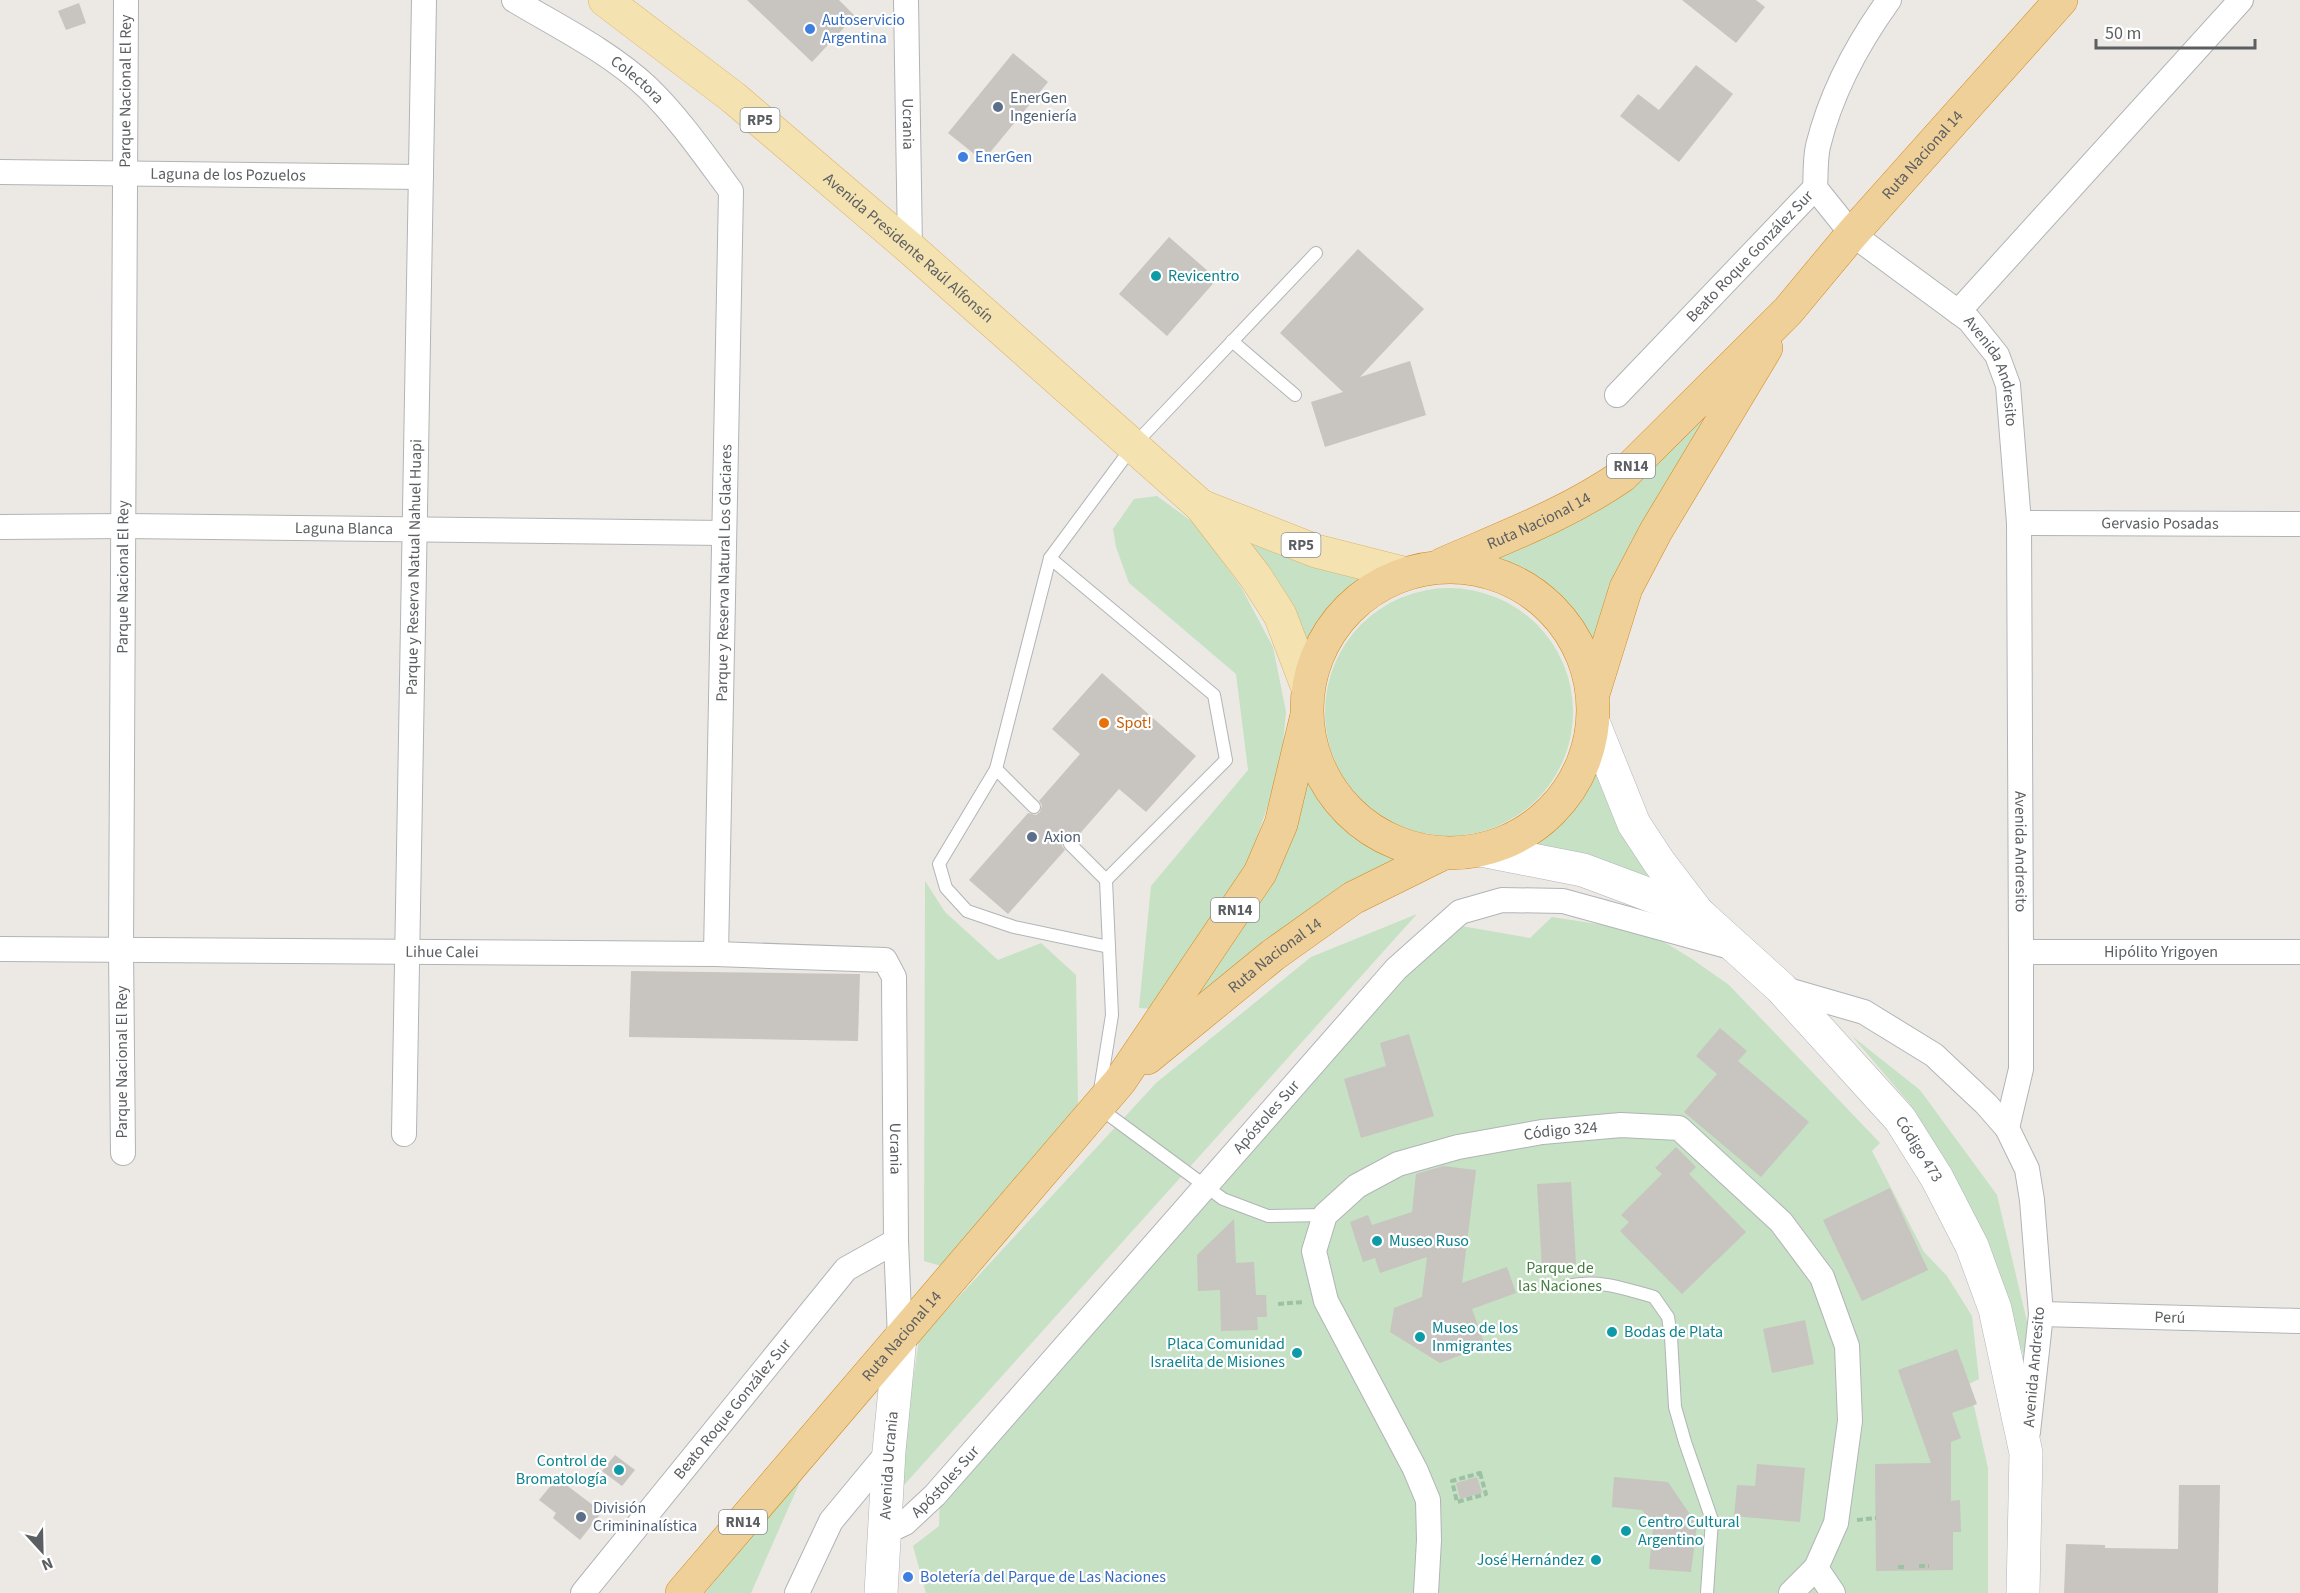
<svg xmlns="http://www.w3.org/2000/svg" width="2300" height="1593" font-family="'Source Sans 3',sans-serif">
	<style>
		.green { fill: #c6e1c3 }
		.building { fill: #c8c4c0 }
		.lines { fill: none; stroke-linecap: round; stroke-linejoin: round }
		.lane-casing { stroke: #b1b4b7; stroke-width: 14 }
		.street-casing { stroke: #b1b4b7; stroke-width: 26 }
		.secondary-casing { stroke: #b0b3b7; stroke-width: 34 }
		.primary-casing { stroke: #deb36a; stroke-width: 34 }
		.highway-casing { stroke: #d2891d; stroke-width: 34 }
		.path { stroke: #9dc1a4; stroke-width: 4; stroke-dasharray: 6 3; stroke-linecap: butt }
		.lane { stroke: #fff; stroke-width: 12 }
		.street { stroke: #fff; stroke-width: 24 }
		.secondary { stroke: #fff; stroke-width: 33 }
		.primary { stroke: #f4e3b1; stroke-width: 33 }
		.highway { stroke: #efd098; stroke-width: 33 }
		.shop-dot { fill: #3f7fe0; stroke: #fff; stroke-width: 2 }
		.service-dot { fill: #5c6f8a; stroke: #fff; stroke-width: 2 }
		.culture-dot { fill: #0f9aa8; stroke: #fff; stroke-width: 2 }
		.food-dot { fill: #e8710a; stroke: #fff; stroke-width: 2 }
		.labels { text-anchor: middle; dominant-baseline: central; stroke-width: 4.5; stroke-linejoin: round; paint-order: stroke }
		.shield { fill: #fff; stroke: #8d8f91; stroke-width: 1.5 }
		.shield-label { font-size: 15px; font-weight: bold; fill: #5c5f62 }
		.shop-label { font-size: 16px; fill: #366cbe; stroke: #fff; text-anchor: start }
		.street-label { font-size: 16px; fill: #5c5f62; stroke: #fff }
		.service-label { font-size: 16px; fill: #4e5e75; stroke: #fff; text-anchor: start }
		.culture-label { font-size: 16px; fill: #0d838f; stroke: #fff; text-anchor: start }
		.food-label { font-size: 16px; fill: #c56008; stroke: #fff; text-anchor: start }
		.park-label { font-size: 16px; fill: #427d3f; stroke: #fff }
	</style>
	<rect width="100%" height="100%" fill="#ece9e4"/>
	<!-- green -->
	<g class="green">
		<path d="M1714,403L1630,544L1593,658L1563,607L1529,579L1478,561Z"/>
		<path d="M1157,496L1194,523L1241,587L1273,647L1286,712L1281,766L1247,867L1155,1009L1139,1008L1151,886L1248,770L1236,674L1129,583L1116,547L1113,529L1134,499Z"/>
		<path d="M1233,530L1375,579L1325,611L1305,661Z"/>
		<circle cx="1449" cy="712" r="124"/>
		<path d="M1594,761L1657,877L1611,870L1521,850L1570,813Z"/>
		<path d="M1306,768L1343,822L1413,863L1180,1016Z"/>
		<path d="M925,881L945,912L998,960L1041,943L1076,975L1078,1105L941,1266L924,1261Z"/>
		<path d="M1417,914L896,1494L919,1340L1156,1083L1311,957Z"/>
		<path d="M1552,917L1629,929L1666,943L1692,959L1729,985L1880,1143L1872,1151L1924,1252L1947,1276L1972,1316L1979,1379L1969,1384L1988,1468V1593H926L913,1546L939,1526L940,1498L1450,924L1530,938Z"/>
		<path d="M1852,1036L1920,1090L1997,1195L2038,1368L2027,1365L1978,1225L1910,1104Z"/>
		<path d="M806,1468L751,1593H705Z"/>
	</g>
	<!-- building -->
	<g class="building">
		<path d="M747,0H839L855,16L812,62Z"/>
		<path d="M1682,0H1756L1765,7L1736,43Z"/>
		<path d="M79,3L86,23L66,30L58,11Z"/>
		<path d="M1013,53L1048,82L983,161L948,133Z"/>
		<path d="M1696,65L1733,94L1679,162L1620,116L1638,94L1659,110Z"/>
		<path d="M1169,237L1217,279L1167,336L1119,294Z"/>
		<path d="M1358,249L1424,309L1360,377L1410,361L1426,415L1325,447L1311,402L1343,392L1280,333Z"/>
		<path d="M1102,673L1196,756L1146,812L1119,789L1076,838L1068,836L1064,839L1062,846L1065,850L1008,914L969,880L1028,813L1036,815L1040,812L1042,805L1039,801L1080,754L1052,729Z"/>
		<path d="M631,971L860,974L858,1041L629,1037Z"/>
		<path d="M1720,1028L1747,1051L1738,1061L1809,1122L1761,1177L1684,1112L1717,1074L1696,1056Z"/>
		<path d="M1409,1034L1434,1116L1361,1138L1344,1079L1386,1066L1380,1043Z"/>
		<path d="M1676,1147L1696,1167L1689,1174L1746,1232L1682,1294L1620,1231L1629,1222L1621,1215L1662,1174L1655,1168Z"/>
		<path d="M1443,1166L1476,1170L1462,1283L1507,1267L1516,1293L1472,1309L1485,1346L1440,1363L1390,1332L1394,1308L1422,1297L1427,1257L1380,1273L1375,1258L1363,1262L1350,1222L1368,1215L1372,1225L1412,1212L1416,1174Z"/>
		<path d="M1571,1182L1576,1264L1542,1267L1537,1184Z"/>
		<path d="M1890,1188L1928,1270L1862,1301L1823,1220Z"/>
		<path d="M1234,1219L1236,1263L1254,1262L1256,1295H1266L1267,1317H1257L1258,1330L1221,1331L1220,1290L1198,1291L1197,1255Z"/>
		<path d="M1805,1320L1814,1364L1772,1373L1763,1329Z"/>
		<path d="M1957,1349L1977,1404L1952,1413L1961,1438L1951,1442V1501L1960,1500L1961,1532H1953V1570L1876,1571L1875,1464L1931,1463L1898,1370Z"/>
		<path d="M615,1455L635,1470L622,1486L602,1471Z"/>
		<path d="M1757,1464L1805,1468L1800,1522L1734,1516L1737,1485L1755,1486Z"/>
		<path d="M1477,1477L1482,1493L1460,1499L1456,1483Z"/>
		<path d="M1614,1477L1668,1482L1697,1525L1691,1572L1649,1569L1653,1525L1642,1510L1612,1507Z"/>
		<path d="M557,1478L602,1512L580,1540L553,1518L556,1513L539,1500Z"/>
		<path d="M2179,1485H2220L2218,1593H2064L2066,1544L2105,1545V1548L2178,1549Z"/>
	</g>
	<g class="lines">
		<!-- lane casing -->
		<g class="lane-casing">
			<g id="lane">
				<path d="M1232,341L1295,395"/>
				<path d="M1050,558L1214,695L1226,760L1106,880"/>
				<path d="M996,769L939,864L946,888L967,911L1014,927L1109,947"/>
				<path d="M1034,807L996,769L1050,558L1133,446L1316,253"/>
				<path d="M1070,844L1106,880L1112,1015L1100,1090"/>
				<path d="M1098,1107L1223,1199L1268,1216L1325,1215"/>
				<path d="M1566,1286C1599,1279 1623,1288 1654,1297L1668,1317L1671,1337L1675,1407L1685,1442L1712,1520L1707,1593"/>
			</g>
		</g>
		<!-- street casing -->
		<g class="street-casing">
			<g id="street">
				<path id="s1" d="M514,0C559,27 610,52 648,88C679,118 705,156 731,191L716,954"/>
				<path id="s2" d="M906,0L910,248"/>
				<path id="s3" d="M0,172L421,177"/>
				<path id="s4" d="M1815,188L1852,234L1969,320L1997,355L2008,385L2019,523L2021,952V1069L2007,1128"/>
				<path d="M1958,312L2241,0"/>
				<path id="s5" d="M1617,395L1815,188C1816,174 1815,159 1818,146C1831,93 1858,43 1889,0"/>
				<path id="s6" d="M2019,523L2300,524"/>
				<path id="s7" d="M0,527L124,526L724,533"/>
				<path id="s8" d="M0,949L716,954L885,960L894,977L896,1241L900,1338"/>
				<path id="s9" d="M2021,952H2300"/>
				<path d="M1781,988L1864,1012L1934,1055L1986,1104L2007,1128L2027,1169L2032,1200L2041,1314L2028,1432"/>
				<path id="s10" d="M404,1134L424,0"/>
				<path id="s11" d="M123,1153L121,949L126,0"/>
				<path id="s12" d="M2041,1314L2300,1321"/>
				<path id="s13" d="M884,1533L905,1523L935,1495L1396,969L1460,912L1502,900L1563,901L1734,948"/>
				<path d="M1816,1568L1833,1593"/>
				<path id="s14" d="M583,1593L846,1269L896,1241"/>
				<path d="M797,1593L831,1521L889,1451"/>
				<path id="s15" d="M1426,1593L1429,1540L1428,1500L1415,1469L1326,1301L1314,1251L1325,1215L1357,1186L1398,1164L1458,1147L1542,1132L1621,1125L1679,1128L1781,1222L1822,1277L1847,1346L1850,1421L1836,1523L1816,1568L1791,1593"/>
			</g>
		</g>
		<!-- secondary casing -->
		<g class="secondary-casing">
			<g id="secondary">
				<path id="s16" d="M1593,722L1634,824L1659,862L1698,913L1781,988L1900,1119L1937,1178L1972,1246L1995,1309L2026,1453L2023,1593"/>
				<path d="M1481,850L1583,870L1698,913"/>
				<path id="s17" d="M881,1593L889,1451L900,1338"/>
			</g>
		</g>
		<!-- primary casing -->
		<g class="primary-casing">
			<g id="primary">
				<path id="s18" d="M605,0L734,98L910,248L1201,506L1255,576L1280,615L1307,686"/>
				<path d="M1201,506L1316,551L1403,573"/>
			</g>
		</g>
		<!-- highway casing -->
		<g class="highway-casing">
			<g id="highway">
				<path id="s19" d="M1443,564C1505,537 1567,514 1622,476L1788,311L1852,234L2061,0"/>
				<circle cx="1450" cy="710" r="143"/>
				<path d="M1593,694L1626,588L1656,531L1766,348"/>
				<path id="s20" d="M1147,1058L1273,955L1353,898L1444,853"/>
				<path id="s21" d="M682,1593L1120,1081L1260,873L1281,824L1306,719"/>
			</g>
		</g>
		<!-- path -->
		<g class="path">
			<path d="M1278,1304L1304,1302"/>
			<path d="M1480,1473L1486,1494L1457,1502L1452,1481Z"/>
			<path d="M1857,1520L1876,1518"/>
			<path d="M1919,1566H1929"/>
			<path d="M1898,1567H1907"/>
		</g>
		<!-- lane -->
		<use href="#lane" class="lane"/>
		<!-- street -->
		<use href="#street" class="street"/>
		<!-- secondary -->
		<use href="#secondary" class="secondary"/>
		<!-- primary -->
		<use href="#primary" class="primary"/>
		<!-- highway -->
		<use href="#highway" class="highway"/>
	</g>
	<!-- markers -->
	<g class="shop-dot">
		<circle cx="810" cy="29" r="6"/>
		<circle cx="963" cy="157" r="6"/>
		<circle cx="908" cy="1577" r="6"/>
	</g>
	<g class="service-dot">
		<circle cx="998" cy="107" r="6"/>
		<circle cx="1032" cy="837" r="6"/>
		<circle cx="581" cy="1517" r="6"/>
	</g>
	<g class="culture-dot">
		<circle cx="1156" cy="276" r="6"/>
		<circle cx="1377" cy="1241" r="6"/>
		<circle cx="1612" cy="1332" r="6"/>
		<circle cx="1420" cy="1337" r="6"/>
		<circle cx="1297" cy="1353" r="6"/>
		<circle cx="619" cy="1470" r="6"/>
		<circle cx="1626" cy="1531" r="6"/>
		<circle cx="1596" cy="1560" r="6"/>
	</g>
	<circle class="food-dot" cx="1104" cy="723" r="6"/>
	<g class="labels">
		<!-- shield labels -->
		<g class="shield">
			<rect x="740.5" y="108" width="39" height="24" rx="4.5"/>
			<rect x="1607" y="454" width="48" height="24" rx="4.5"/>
			<rect x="1281.5" y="533" width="39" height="24" rx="4.5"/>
			<rect x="1211" y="898" width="48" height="24" rx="4.5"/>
			<rect x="719" y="1510" width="48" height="24" rx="4.5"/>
		</g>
		<g class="shield-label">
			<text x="760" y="120">RP5</text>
			<text x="1631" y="466">RN14</text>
			<text x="1301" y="545">RP5</text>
			<text x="1235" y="910">RN14</text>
			<text x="743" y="1522">RN14</text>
		</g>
		<!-- shop labels -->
		<g class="shop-label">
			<text x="822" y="20">Autoservicio<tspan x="822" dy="18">Argentina</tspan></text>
			<text x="975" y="157">EnerGen</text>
			<text x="920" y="1577">Boletería del Parque de Las Naciones</text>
		</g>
		<!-- street labels -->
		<g class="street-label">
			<text stroke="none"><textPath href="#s1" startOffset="147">Colectora</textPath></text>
			<text stroke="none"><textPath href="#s11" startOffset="1062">Parque Nacional El Rey</textPath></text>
			<text stroke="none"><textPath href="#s2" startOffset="124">Ucrania</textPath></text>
			<text stroke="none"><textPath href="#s19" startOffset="640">Ruta Nacional 14</textPath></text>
			<text stroke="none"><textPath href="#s3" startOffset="228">Laguna de los Pozuelos</textPath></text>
			<text stroke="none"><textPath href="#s18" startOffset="392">Avenida Presidente Raúl Alfonsín</textPath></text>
			<text stroke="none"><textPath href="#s5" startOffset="192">Beato Roque González Sur</textPath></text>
			<text stroke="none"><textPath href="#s4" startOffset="262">Avenida Andresito</textPath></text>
			<text stroke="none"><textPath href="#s19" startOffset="105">Ruta Nacional 14</textPath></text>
			<text stroke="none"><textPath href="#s6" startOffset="141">Gervasio Posadas</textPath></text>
			<text stroke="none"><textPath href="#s7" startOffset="344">Laguna Blanca</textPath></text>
			<text stroke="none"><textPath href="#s10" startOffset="567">Parque y Reserva Natual Nahuel Huapi</textPath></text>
			<text transform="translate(724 573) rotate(-89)">Parque y Reserva Natural Los Glaciares</text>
			<text stroke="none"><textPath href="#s11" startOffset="576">Parque Nacional El Rey</textPath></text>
			<text stroke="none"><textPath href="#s4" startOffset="748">Avenida Andresito</textPath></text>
			<text stroke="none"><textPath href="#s8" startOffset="442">Lihue Calei</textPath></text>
			<text stroke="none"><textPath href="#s9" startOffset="140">Hipólito Yrigoyen</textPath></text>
			<text stroke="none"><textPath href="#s20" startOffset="164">Ruta Nacional 14</textPath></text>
			<text transform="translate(122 1062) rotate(-90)">Parque Nacional El Rey</text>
			<text stroke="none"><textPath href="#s13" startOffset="567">Apóstoles Sur</textPath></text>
			<text stroke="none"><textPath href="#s15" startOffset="662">Código 324</textPath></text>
			<text stroke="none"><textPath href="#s8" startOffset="1076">Ucrania</textPath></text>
			<text stroke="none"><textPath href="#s16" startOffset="544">Código 473</textPath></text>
			<text stroke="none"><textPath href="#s12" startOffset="129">Perú</textPath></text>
			<text stroke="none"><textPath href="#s21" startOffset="338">Ruta Nacional 14</textPath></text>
			<text transform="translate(2034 1367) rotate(-85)">Avenida Andresito</text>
			<text stroke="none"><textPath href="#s14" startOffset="237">Beato Roque González Sur</textPath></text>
			<text stroke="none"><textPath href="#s17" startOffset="128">Avenida Ucrania</textPath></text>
			<text stroke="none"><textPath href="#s13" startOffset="81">Apóstoles Sur</textPath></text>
		</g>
		<!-- service labels -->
		<g class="service-label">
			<text x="1010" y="98">EnerGen<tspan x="1010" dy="18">Ingeniería</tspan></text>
			<text x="1044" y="837">Axion</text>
			<text x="593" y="1508">División<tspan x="593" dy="18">Crimininalística</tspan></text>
		</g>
		<!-- culture labels -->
		<g class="culture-label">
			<text x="1168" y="276">Revicentro</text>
			<text x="1389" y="1241">Museo Ruso</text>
			<text x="1432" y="1328">Museo de los<tspan x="1432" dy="18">Inmigrantes</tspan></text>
			<text x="1624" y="1332">Bodas de Plata</text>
			<text x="1285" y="1344" text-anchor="end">Placa Comunidad<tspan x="1285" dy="18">Israelita de Misiones</tspan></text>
			<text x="607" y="1461" text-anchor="end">Control de<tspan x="607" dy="18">Bromatología</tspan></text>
			<text x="1638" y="1522">Centro Cultural<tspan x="1638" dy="18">Argentino</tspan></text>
			<text x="1584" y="1560" text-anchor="end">José Hernández</text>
		</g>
		<!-- food labels -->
		<g class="food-label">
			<text x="1116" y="723">Spot!</text>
		</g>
		<!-- park labels -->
		<g class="park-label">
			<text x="1560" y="1268">Parque de<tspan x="1560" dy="18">las Naciones</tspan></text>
		</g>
	</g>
	<!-- north arrow -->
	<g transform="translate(42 1551) rotate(158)" stroke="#ffffff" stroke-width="4.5" paint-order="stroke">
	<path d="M0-4.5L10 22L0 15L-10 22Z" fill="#5c5f62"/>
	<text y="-9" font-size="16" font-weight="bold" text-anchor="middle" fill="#5c5f62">N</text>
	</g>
	<!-- scale -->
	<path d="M2096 39v9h159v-9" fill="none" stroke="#5c5f62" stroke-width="3"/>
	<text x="2105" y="39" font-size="18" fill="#5c5f62" stroke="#ffffff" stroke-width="4.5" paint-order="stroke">50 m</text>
</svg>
